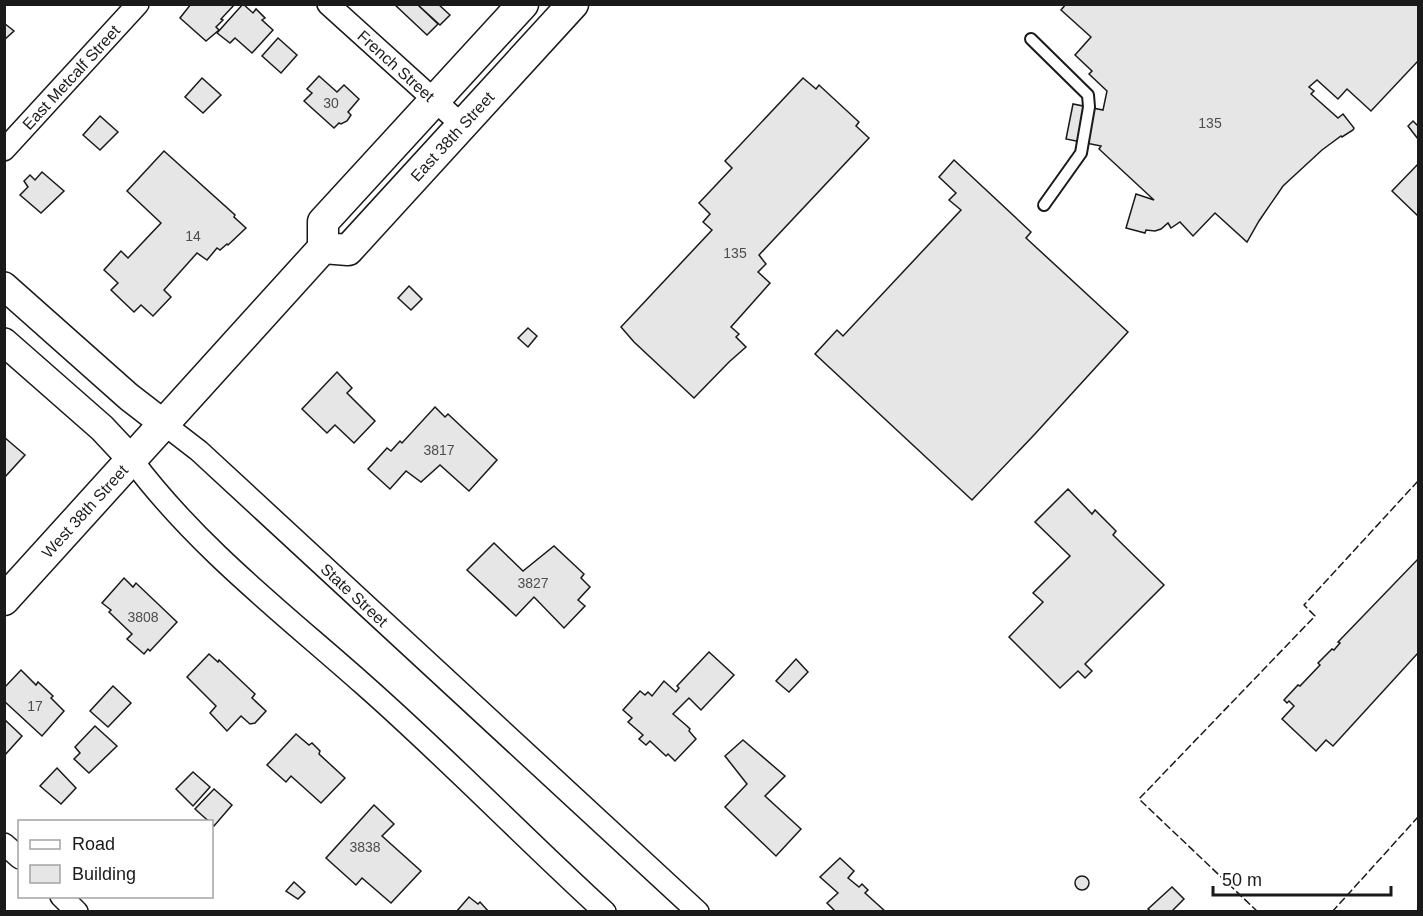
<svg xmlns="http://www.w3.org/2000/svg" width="1423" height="916" font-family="Arial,sans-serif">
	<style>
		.building { fill: #e6e6e6; stroke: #1a1a1a; stroke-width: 1.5 }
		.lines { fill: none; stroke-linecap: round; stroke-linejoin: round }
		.service-casing { stroke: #1a1a1a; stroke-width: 14 }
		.minor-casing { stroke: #1a1a1a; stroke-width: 24 }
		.tertiary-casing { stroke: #1a1a1a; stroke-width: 30 }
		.secondary-casing { stroke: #1a1a1a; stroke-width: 33 }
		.service { stroke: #fff; stroke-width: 10 }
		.minor { stroke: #fff; stroke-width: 21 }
		.tertiary { stroke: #fff; stroke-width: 27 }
		.secondary { stroke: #fff; stroke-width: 30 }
		.fence { stroke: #1a1a1a; stroke-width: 1.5; stroke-dasharray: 8 3; stroke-linecap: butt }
		.labels { text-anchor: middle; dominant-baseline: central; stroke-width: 4.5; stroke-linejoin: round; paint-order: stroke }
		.number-label { font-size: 14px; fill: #4d4d4d }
		.street-label { font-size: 16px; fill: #1a1a1a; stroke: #fff }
	</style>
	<rect width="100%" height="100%" fill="#fff"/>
	<!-- building -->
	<g class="building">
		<path d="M191,4H235L221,19L223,20L216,27L219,30L206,41L180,18Z"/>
		<path d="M243,4L253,13L256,9L265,18L262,20L273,30L252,53L235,38L230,43L217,33Z"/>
		<path d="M394,4H417L438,24L427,35Z"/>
		<path d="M417,4H438L450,15L440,25Z"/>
		<path d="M1066,4H1418V61L1371,111L1347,89L1338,99L1317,80L1309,87L1314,91L1311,94L1338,118L1343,114L1354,128L1353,130L1342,137L1341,136L1322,150L1283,186L1259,221L1247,242L1215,213L1193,236L1180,222L1171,228L1168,223L1161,229L1155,231L1146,230L1145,233L1126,228L1136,194L1154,200L1099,149L1101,146L1066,139L1073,104L1103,110L1107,91L1089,74L1092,71L1075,55L1091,37L1061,10Z"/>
		<path d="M4,23L14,31L4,40Z"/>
		<path d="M278,38L297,55L281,73L262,56Z"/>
		<path d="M319,76L337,92L344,85L359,99L348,112L351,115L347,121L341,124L339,123L334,128L304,101L312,93L307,89Z"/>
		<path d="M202,78L221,95L203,113L185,97Z"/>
		<path d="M803,78L816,89L819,85L859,122L856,126L869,138L759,255L766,264L758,272L770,283L731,327L739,334L736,337L746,347L729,362L694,398L634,342L621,327L712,230L703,222L710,214L699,203L732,168L725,161Z"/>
		<path d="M100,116L118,132L100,150L83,135Z"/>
		<path d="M1413,121L1418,126V139L1408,126Z"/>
		<path d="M164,151L235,215L234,217L246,228L228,245L227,244L220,250L217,248L207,260L197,253L164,290L171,297L153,316L141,305L134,312L111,290L118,283L104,270L121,251L128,258L161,223L127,191Z"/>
		<path d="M954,160L1031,232L1026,238L1128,332L1034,435L972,500L815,354L837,330L843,336L961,210L949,200L956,193L939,177Z"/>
		<path d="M1418,164V216L1392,191Z"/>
		<path d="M42,172L64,191L41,213L20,195L28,187L24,181L30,175L35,180Z"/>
		<path d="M409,286L422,299L411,310L398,298Z"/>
		<path d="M528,328L537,336L528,347L518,338Z"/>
		<path d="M337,372L352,388L347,393L375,421L354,443L335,425L327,433L302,409Z"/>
		<path d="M435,407L445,417L448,414L497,460L469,491L440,465L421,482L406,471L390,489L368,469L387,448L391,451L400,441L402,443Z"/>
		<path d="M4,437L25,455L4,478Z"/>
		<path d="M1068,489L1092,514L1095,510L1116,531L1113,535L1164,585L1085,664L1092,671L1085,678L1078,671L1060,688L1009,637L1043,602L1033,593L1070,556L1035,522Z"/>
		<path d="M494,543L523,571L554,546L584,574L581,578L590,587L578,600L585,606L564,628L534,597L516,616L467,570Z"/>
		<path d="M1418,559V653L1333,746L1326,740L1316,751L1282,719L1294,706L1289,701L1287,703L1284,700L1298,685L1300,686L1320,665L1318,663L1332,649L1334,650L1340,643L1338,642Z"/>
		<path d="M124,578L133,587L136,583L177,622L150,651L148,649L144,654L127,639L132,634L109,612L111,610L102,603Z"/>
		<path d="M709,652L734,675L701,710L689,698L673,714L687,726L690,729L689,731L696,739L675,761L668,754L666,756L650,741L646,745L639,739L643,735L628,722L632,718L623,710L640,691L645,695L648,692L652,696L664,681L676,692L679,688L677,686Z"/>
		<path d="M209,654L218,662L219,660L255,694L252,698L266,711L255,723L250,724L241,716L227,731L210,713L216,706L187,677Z"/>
		<path d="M796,659L808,672L789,692L776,681Z"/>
		<path d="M21,670L36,685L38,682L53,696L51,698L64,711L42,736L4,701V688Z"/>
		<path d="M113,686L131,703L108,727L90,711Z"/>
		<path d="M4,719L22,736L4,756Z"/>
		<path d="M95,726L117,746L89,773L74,759L80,753L75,747Z"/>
		<path d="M296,734L309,745L312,743L320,751L319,754L345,778L321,803L291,776L286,782L267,765Z"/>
		<path d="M743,740L785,776L765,796L801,829L776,856L725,807L747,784L725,756Z"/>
		<path d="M57,768L76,788L61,804L40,786Z"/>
		<path d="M193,772L210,787L193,806L176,789Z"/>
		<path d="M214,789L232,805L214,826L195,809Z"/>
		<path d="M374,805L394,824L382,836L421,871L391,903L362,878L356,885L326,858Z"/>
		<path d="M840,858L854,871L848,878L859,887L862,884L868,890L865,893L886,912H836L827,903L838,893L820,877Z"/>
		<circle cx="1082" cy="883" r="7"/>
		<path d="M294,882L305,892L298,899L286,891Z"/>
		<path d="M1172,887L1184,899L1171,912H1152L1148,909Z"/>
		<path d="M469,897L478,904L480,902L489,912H456Z"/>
	</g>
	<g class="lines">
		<!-- service casing -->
		<g class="service-casing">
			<path id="service" d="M1031,39L1088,95L1089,107L1081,153L1044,205"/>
		</g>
		<!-- minor casing -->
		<g class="minor-casing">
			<g id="minor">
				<path id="s1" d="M328,4L463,126"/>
				<path id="s2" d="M4,150L138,4"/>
				<path id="s3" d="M164,424L199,451L698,912"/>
				<path d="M132,460C197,547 283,613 363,684C446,757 523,837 605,912"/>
				<path d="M4,844L20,858"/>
				<path d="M61,896L77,912"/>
			</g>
		</g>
		<!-- tertiary casing -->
		<g class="tertiary-casing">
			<g id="tertiary">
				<path d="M4,286L129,397L164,424"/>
				<path d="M4,342L102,428L132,460"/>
			</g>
		</g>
		<!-- secondary casing -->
		<g class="secondary-casing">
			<g id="secondary">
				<path id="s4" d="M523,4L323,222V248L348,250L573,4"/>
				<path id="s5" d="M4,600L323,248"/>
			</g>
		</g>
		<!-- service -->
		<use href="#service" class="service"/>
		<!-- minor -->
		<use href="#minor" class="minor"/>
		<!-- tertiary -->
		<use href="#tertiary" class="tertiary"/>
		<!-- secondary -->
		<use href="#secondary" class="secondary"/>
		<!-- fence -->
		<g class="fence">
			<path d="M1258,912L1139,799L1315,616L1304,605L1418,481"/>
			<path d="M1332,912L1418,817"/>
		</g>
	</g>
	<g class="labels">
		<!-- number labels -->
		<g class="number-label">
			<text x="331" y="103">30</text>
			<text x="1210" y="123">135</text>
			<text x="193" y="236">14</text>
			<text x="735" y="253">135</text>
			<text x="439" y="450">3817</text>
			<text x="533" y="583">3827</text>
			<text x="143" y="617">3808</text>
			<text x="35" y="706">17</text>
			<text x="365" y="847">3838</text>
		</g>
		<!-- street labels -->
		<g class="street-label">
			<text stroke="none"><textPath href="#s1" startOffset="92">French Street</textPath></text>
			<text stroke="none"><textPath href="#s2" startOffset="99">East Metcalf Street</textPath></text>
			<text stroke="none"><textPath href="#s4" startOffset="501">East 38th Street</textPath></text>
			<text stroke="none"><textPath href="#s5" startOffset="120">West 38th Street</textPath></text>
			<text stroke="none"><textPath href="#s3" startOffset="256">State Street</textPath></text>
		</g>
	</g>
	<!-- border -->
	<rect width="1423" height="916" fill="none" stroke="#1a1a1a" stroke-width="12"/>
	<!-- legend -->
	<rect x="18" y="820" width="195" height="78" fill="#ffffff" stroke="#a3a3a3" stroke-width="1.5"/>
	<rect x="30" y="840" width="30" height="9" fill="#ffffff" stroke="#a3a3a3" stroke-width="1.5"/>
	<text x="72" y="850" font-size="18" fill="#1a1a1a">Road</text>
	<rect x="30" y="865" width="30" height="18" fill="#e6e6e6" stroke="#a3a3a3" stroke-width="1.5"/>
	<text x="72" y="880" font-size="18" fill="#1a1a1a">Building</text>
	<!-- scale -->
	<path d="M1213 886v9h178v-9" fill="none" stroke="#1a1a1a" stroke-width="3"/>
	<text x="1222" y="886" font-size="18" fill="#1a1a1a" stroke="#ffffff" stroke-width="4.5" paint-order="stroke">50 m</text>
</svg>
